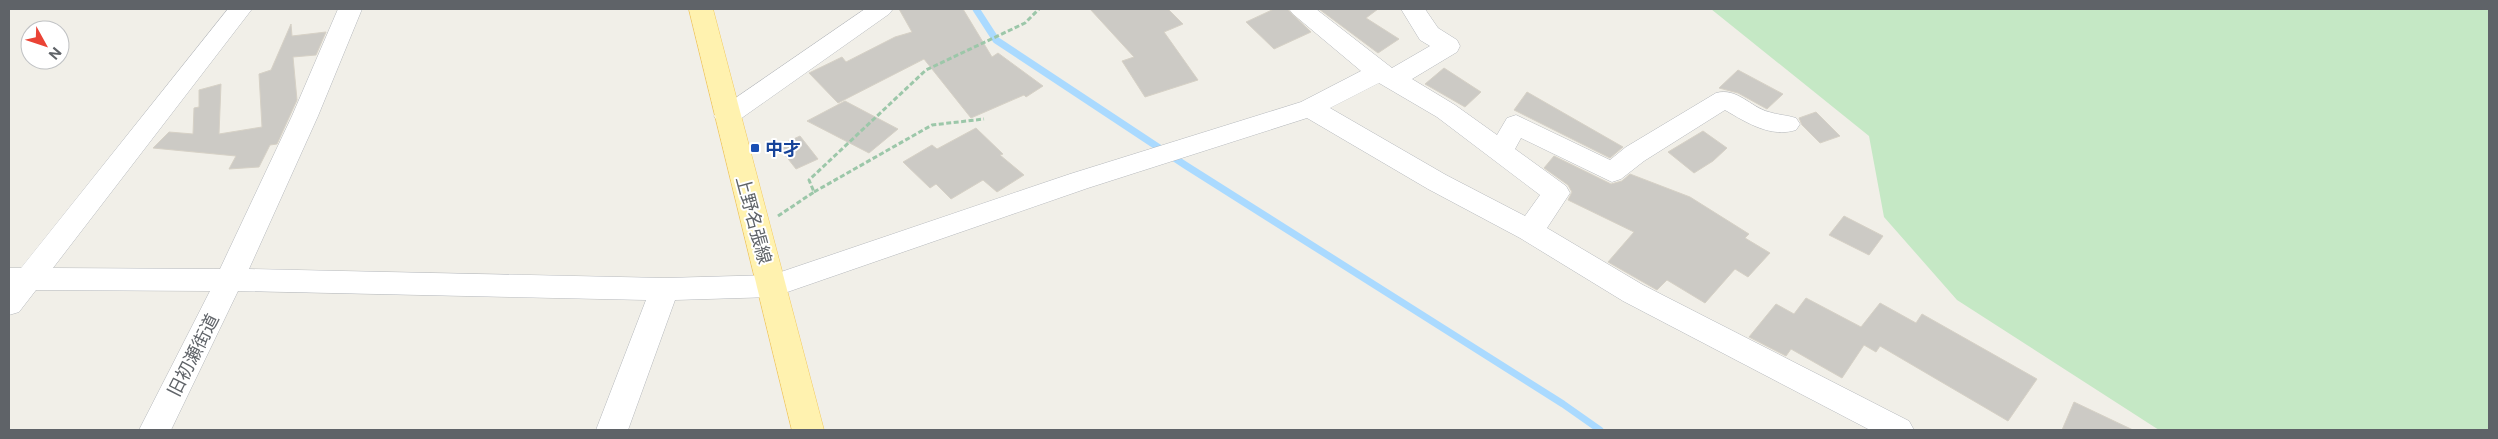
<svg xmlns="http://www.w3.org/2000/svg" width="2498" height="439" font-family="'Public Sans','Noto Sans JP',sans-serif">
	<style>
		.green { fill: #c5e8c5 }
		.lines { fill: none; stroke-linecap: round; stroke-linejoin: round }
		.stream { stroke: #aadaff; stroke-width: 7 }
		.building { fill: #cccac5; stroke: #d6d1c6 }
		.minor-casing { stroke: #b5b8bc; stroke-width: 1 }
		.major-casing { stroke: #f2c960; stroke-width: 1 }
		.path { stroke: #9cc7a9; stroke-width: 3; stroke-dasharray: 5 2.5; stroke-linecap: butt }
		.minor { fill: #fff; fill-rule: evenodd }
		.major { fill: #fff2af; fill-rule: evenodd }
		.transit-dot { fill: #1a4fb4; stroke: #fff; stroke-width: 2 }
		.labels { text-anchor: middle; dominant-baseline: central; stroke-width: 4; stroke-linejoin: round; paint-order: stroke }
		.transit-label { font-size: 18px; font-weight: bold; fill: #164399; stroke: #fff; text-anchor: start }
		.street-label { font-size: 18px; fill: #5f6368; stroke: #fff }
	</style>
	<rect width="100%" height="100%" fill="#f1efe8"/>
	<!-- green -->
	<path class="green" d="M1711,9H2489V430H2159L1957,300L1884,217L1869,136Z"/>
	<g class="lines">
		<!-- stream -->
		<path class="stream" d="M976,9L996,40L1185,165L1563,404L1600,430"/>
	</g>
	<!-- building -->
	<g class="building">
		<path d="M899,9H963L992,57L998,53L1043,86L1026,97L1024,95L971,118L924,59L838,103L809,73L842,57L846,62L895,37L912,32Z"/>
		<path d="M1090,9H1168L1183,24L1164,32L1198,80L1145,97L1122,61L1134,57Z"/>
		<path d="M1274,9H1287L1311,32L1274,49L1246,22Z"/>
		<path d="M1319,9H1378L1366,18L1399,39L1378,53Z"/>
		<path d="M291,24L292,36L326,32L316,55L293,57L297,100L277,144L270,145L259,167L229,169L236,156L153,148L169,132L193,134L194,108L199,107V90L221,84L219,134L262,127L259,74L271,70Z"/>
		<path d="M1444,68L1481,92L1465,107L1425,84Z"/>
		<path d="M1738,70L1783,94L1767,109L1738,93L1719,88Z"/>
		<path d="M1527,92L1623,147L1610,158L1514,110Z"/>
		<path d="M845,101L898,129L869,153L807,121Z"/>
		<path d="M1816,112L1840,136L1820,143L1802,125L1799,118Z"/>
		<path d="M976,128L1003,154L1000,155L1024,175L997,192L983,180L951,199L936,184L930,188L903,162L932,145L937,149Z"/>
		<path d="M1703,131L1727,148L1713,161L1694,173L1668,152Z"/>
		<path d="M800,136L818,159L796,169L778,146Z"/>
		<path d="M1554,156L1611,184L1622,181L1630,174L1690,197L1749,234L1745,238L1770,253L1748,277L1735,269L1705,303L1667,280L1657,290L1608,262L1634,232L1568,200L1572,192L1568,185L1544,168Z"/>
		<path d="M1844,216L1883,236L1869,255L1829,235Z"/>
		<path d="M1806,298L1861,327L1880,303L1916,323L1922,314L2037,379L2008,421L1880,346L1876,352L1864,345L1842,378L1791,349L1786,356L1749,337L1776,304L1794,314Z"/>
		<path d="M2074,402L2133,430H2062Z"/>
	</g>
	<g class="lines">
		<!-- minor casing -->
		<g class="minor-casing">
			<g id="minor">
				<path d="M228,9H252L53,268L220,269L292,116L338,9H362L318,116L249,269L665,278L772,275L1070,174L1301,102L1361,71L1293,14L1289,9H1316L1392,68L1430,46L1420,40L1401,9H1425L1438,28L1457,40L1460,46L1457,52L1412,79L1455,105L1497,135L1507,118L1516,115L1610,160L1626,147L1716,93C1737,87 1750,107 1769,112C1778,115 1787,115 1796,118L1800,124L1796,130C1771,138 1747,123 1725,110L1644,161L1621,179L1612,182L1521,138L1515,149L1566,186L1570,193L1547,228L1643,285L1909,421L1914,430H1870L1623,301L1520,238L1428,189L1307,118L1088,188L773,297L675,300L628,430H596L646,300L238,291L171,430H139L210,291L36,290L19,312L9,315V268H21ZM1379,83L1437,117L1540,195L1525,216L1446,175L1330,108Z"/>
				<path d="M865,9H893L889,14L736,122L727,125L718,122L714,116L718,110Z"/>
			</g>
		</g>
		<!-- major casing -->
		<g class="major-casing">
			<path id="major" d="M689,9H713L824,430H792Z"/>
		</g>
		<!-- path -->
		<g class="path">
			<path d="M814,192L932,125L984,119"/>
			<path d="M778,216L814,192L809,180L926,70L1025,23L1039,9"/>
		</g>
		<!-- minor -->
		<use href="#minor" class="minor"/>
		<!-- major -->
		<use href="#major" class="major"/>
	</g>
	<!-- markers -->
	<rect class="transit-dot" x="750" y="143" width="10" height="10" rx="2.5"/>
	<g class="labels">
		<!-- transit labels -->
		<g class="transit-label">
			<text x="765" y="148">中才</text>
		</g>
		<!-- street labels -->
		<g class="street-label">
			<text transform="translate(754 220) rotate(75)">上野名張線</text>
			<text transform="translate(193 355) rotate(-63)">旧初瀬街道</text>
		</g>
	</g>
	<!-- border -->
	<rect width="2498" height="439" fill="none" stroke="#5f6368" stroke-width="20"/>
	<!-- north arrow -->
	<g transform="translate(45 45) rotate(130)"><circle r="24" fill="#ffffff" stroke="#bfc1c3"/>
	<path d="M0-4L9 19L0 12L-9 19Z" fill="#ea4335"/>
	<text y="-8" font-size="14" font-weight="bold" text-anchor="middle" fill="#5f6368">N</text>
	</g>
</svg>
